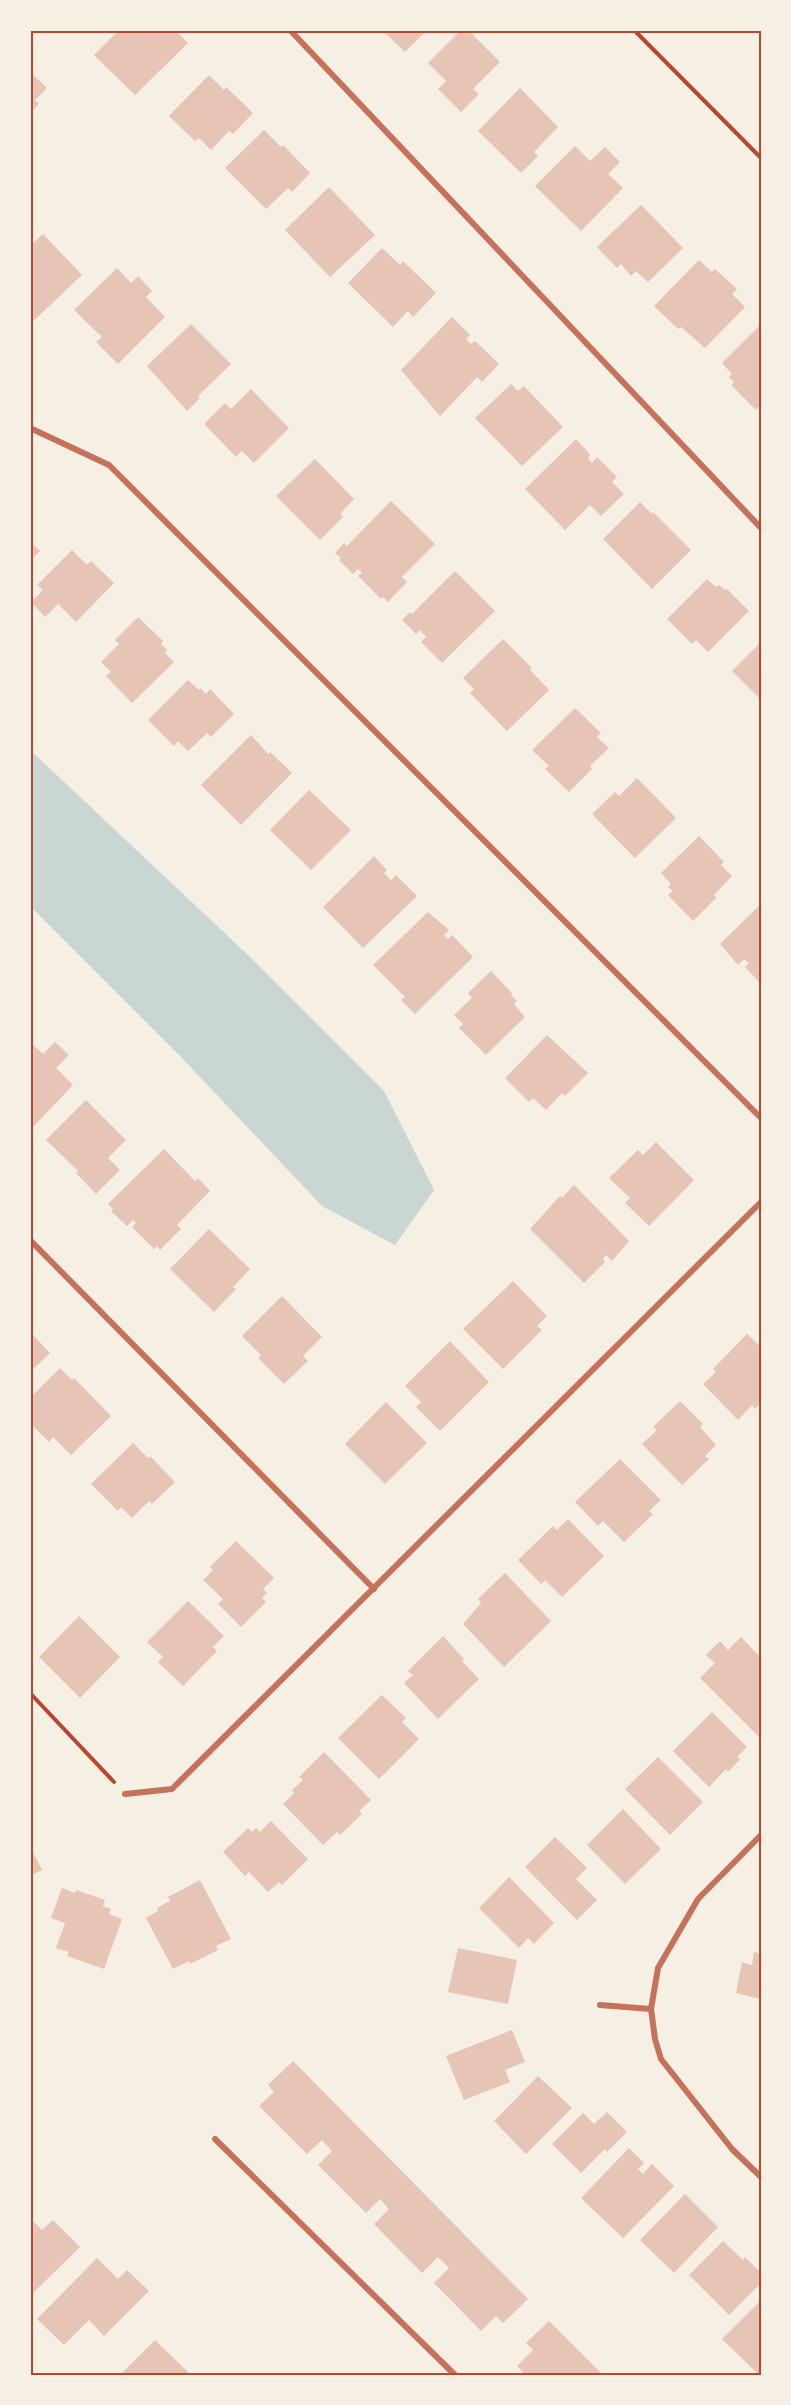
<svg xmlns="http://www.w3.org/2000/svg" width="791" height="2405" font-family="Mulish,sans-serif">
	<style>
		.water { fill: #c9d6d2 }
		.building { fill: #e6c5b7 }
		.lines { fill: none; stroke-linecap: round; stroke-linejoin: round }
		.path { stroke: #b5482f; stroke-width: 4 }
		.minor { stroke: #c5725c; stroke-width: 6 }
		.neatline { fill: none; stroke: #b5482f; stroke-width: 2 }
	</style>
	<rect width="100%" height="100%" fill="#f6efe4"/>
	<!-- water -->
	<path class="water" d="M30,750L248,955L384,1091L434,1190L395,1245L322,1206L182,1058L30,906Z"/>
	<!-- building -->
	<g class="building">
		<path d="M119,30H175L188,43L135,95L94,55Z"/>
		<path d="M382,30H427L405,52Z"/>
		<path d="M461,30H468L500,62L473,89L479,94L461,112L438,89L446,81L428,63Z"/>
		<path d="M30,72L47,88L35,100L39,104L30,113Z"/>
		<path d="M209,75L224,90L226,87L253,113L233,134L229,131L211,150L199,138L195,141L169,116Z"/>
		<path d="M520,88L558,127L534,152L538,156L521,173L478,131Z"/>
		<path d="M264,130L281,147L283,145L310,173L292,192L288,188L266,209L225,168Z"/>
		<path d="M575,146L590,161L605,147L620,162L608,174L623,188L581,231L535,186Z"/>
		<path d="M329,187L375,235L330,277L285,230Z"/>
		<path d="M641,205L683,248L648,282L636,271L631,276L621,264L617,268L597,247Z"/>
		<path d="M43,234L82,275L30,324V246Z"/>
		<path d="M382,248L400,265L403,261L436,293L413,317L408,311L393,327L348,283Z"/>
		<path d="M699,260L712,272L715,269L737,289L732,294L745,307L705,348L681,327L678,329L654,306Z"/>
		<path d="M117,268L131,283L138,276L152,291L146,297L165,317L118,364L96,342L102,337L74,310Z"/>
		<path d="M452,317L470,335L466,339L471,344L475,341L499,364L482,382L477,377L440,416L401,370Z"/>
		<path d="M191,324L231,364L198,396L200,398L187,411L147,366Z"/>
		<path d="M760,325L761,404L756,410L731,385L734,382L729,377L732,374L722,363Z"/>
		<path d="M511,384L518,391L524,386L563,427L522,466L475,418Z"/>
		<path d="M251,389L289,428L254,463L242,451L236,457L204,424L225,403L231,409Z"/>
		<path d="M576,439L588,452L590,456L588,458L592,463L597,457L617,477L612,482L624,494L601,516L590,505L565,530L525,489Z"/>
		<path d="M315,459L354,499L340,514L343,517L320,540L276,496Z"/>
		<path d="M391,501L435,544L402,577L407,582L388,602L383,597L381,599L358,576L362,573L358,569L353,574L339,560L341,558L335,553L344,543L347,546Z"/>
		<path d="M640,502L652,514L653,512L691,550L652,589L603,539Z"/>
		<path d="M30,541L40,551L30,561Z"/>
		<path d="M72,550L87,565L91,561L114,583L76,622L58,604L45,617L31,602L43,590L37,585Z"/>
		<path d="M455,571L495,611L442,663L421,642L426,637L420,630L416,634L402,620L410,612L412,614Z"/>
		<path d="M707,579L716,587L719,585L725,590L727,589L749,611L708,652L696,640L692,644L667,619Z"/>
		<path d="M138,617L163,641L161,644L167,650L165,653L174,662L132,703L106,676L111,672L101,662L119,644L115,640Z"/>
		<path d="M503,639L532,668L530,670L549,690L507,731L470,693L474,689L463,678Z"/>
		<path d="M761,642V700L732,671Z"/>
		<path d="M188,680L199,690L200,688L206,694L210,689L234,714L211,737L207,733L188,751L178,741L174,746L148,720Z"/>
		<path d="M575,708L601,733L597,737L609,748L590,766L592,769L569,792L545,769L549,766L532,750Z"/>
		<path d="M251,735L268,754L270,752L292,773L241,825L201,785Z"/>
		<path d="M637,778L676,818L635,858L592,814L615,792L619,796Z"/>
		<path d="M309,790L351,830L311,870L270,830Z"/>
		<path d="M699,836L724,862L721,865L732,876L714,895L716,898L693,921L668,895L673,891L668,887L671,884L661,873Z"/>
		<path d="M374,856L387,870L384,873L391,880L396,875L417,896L363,948L323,907Z"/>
		<path d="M761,904V984L745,967L749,963L744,959L738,965L720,944Z"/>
		<path d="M428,912L449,930L444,935L448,939L452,935L473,957L415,1014L401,1000L405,997L373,965Z"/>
		<path d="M491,971L512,993L511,995L517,1001L514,1004L525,1017L486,1055L459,1028L463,1024L454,1015L472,998L468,993Z"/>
		<path d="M547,1035L588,1073L565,1096L562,1093L546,1110L533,1098L529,1102L505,1078Z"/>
		<path d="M30,1042L43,1054L55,1042L69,1055L56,1068L73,1085L33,1127L30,1124Z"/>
		<path d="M86,1100L126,1140L108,1158L120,1170L96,1194L76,1173L78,1171L46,1140Z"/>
		<path d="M656,1142L694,1180L649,1226L625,1203L630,1198L609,1178L638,1150L643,1155Z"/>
		<path d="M164,1149L195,1181L198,1178L210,1191L177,1225L181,1229L160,1250L157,1246L154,1249L132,1227L136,1223L133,1220L127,1226L111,1211L113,1209L108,1204Z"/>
		<path d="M574,1185L629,1241L612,1261L606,1255L603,1259L605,1262L584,1283L530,1229L560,1196L562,1198Z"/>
		<path d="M209,1229L250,1269L233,1287L236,1289L214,1312L170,1269Z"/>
		<path d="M513,1281L547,1316L537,1326L542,1330L503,1369L463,1329Z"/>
		<path d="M282,1296L322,1337L303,1356L308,1361L284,1384L258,1358L261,1355L242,1336Z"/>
		<path d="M30,1332L50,1353L30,1372Z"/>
		<path d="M747,1334L761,1347V1402L755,1409L752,1405L738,1420L703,1384L716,1372L713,1369Z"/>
		<path d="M450,1341L489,1382L440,1431L416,1407L421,1402L405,1386Z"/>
		<path d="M60,1368L72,1380L74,1378L111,1416L71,1455L53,1437L49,1442L30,1423V1398Z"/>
		<path d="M680,1401L703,1424L700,1427L716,1445L705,1456L709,1459L682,1485L642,1444L657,1430L653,1427Z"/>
		<path d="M386,1402L427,1443L385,1484L345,1444Z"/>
		<path d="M133,1443L148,1458L150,1456L175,1482L152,1504L149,1501L132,1518L121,1507L118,1511L91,1484Z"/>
		<path d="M620,1459L661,1500L649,1511L653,1514L624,1542L603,1521L598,1526L575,1502Z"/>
		<path d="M568,1519L604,1556L562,1597L545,1580L541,1584L518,1560L553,1526L557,1530Z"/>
		<path d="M236,1541L274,1578L263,1589L267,1593L262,1598L266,1602L241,1627L218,1604L223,1599L203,1580L213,1570L210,1567Z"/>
		<path d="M505,1573L551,1621L504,1667L463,1624L481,1603L478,1599Z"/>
		<path d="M188,1601L224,1636L213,1647L217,1651L183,1686L158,1662L163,1657L147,1642Z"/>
		<path d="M79,1616L120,1657L80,1698L39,1657Z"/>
		<path d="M443,1636L464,1659L462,1661L479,1679L438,1719L404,1683L413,1675L408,1671Z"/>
		<path d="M741,1637L761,1658V1739L700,1678L715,1663L706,1655L720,1641L728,1650Z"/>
		<path d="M382,1695L406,1718L402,1722L419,1739L379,1779L338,1738Z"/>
		<path d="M712,1712L747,1747L737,1757L740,1759L728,1772L726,1769L709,1787L673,1751Z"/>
		<path d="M324,1752L371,1800L359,1811L362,1814L340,1835L337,1832L323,1845L283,1804L294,1793L292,1790L303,1780L299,1777Z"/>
		<path d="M658,1757L703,1802L670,1835L625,1789Z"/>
		<path d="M623,1809L661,1849L625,1884L587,1845Z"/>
		<path d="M271,1821L308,1859L282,1885L279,1882L268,1892L249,1872L245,1876L223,1852L248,1828L252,1832L256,1828L260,1832Z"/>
		<path d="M555,1837L587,1868L576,1879L597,1900L577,1920L525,1867Z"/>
		<path d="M30,1846L42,1870L30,1876Z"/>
		<path d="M509,1877L554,1923L534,1944L528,1938L519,1948L479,1908Z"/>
		<path d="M200,1880L231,1939L216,1946L218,1950L190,1964L189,1961L173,1969L146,1918L158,1911L157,1908L170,1901L168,1897Z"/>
		<path d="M62,1888L75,1893L76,1890L105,1900L103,1906L111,1909L109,1914L122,1919L104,1969L67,1956L69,1952L56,1948L65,1923L51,1918Z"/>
		<path d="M458,1948L517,1960L508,2004L448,1992Z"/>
		<path d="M754,1952L761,1954V1999L736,1993L742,1962L752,1965Z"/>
		<path d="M512,2030L525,2062L505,2070L510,2082L464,2100L446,2056Z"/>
		<path d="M293,2061L528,2299L503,2323L496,2316L481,2331L434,2283L449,2268L438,2257L422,2273L374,2224L389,2209L380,2199L366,2213L318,2165L332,2151L322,2140L307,2154L259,2106L274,2092L268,2085Z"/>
		<path d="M538,2076L572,2108L526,2154L494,2121Z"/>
		<path d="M607,2112L627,2132L607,2152L605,2149L581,2173L552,2144L583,2113L594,2124Z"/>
		<path d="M629,2148L644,2163L638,2169L643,2174L652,2164L674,2186L623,2238L581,2198Z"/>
		<path d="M685,2194L718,2227L674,2273L640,2240Z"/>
		<path d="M30,2218L42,2230L53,2220L80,2247L30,2296Z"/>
		<path d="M723,2241L743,2260L745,2257L761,2273V2283L729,2315L689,2275Z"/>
		<path d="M97,2258L118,2279L127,2270L149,2291L104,2336L89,2320L64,2345L37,2319Z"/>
		<path d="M761,2300V2375H759L722,2339Z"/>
		<path d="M549,2321L603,2375H526L517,2366L533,2350L526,2343Z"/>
		<path d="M155,2340L191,2375H123L121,2374Z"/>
	</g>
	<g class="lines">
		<!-- path -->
		<g class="path">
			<path d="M634,30L761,158"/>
			<path d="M30,1693L114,1782"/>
		</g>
		<!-- minor -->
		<g class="minor">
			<path d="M290,30L761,528"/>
			<path d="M30,428L109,465L761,1118"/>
			<path d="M30,1240L374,1589"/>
			<path d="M125,1794L172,1789L761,1202"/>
			<path d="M761,1835L698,1899L658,1968L651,2009L655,2039L661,2059L732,2149L761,2177"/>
			<path d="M600,2005L651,2009"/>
			<path d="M215,2139L455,2375"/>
		</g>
	</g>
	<!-- border -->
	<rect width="791" height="2405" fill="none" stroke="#f6efe4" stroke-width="63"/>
	<rect x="32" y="32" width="728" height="2342" class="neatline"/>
</svg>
